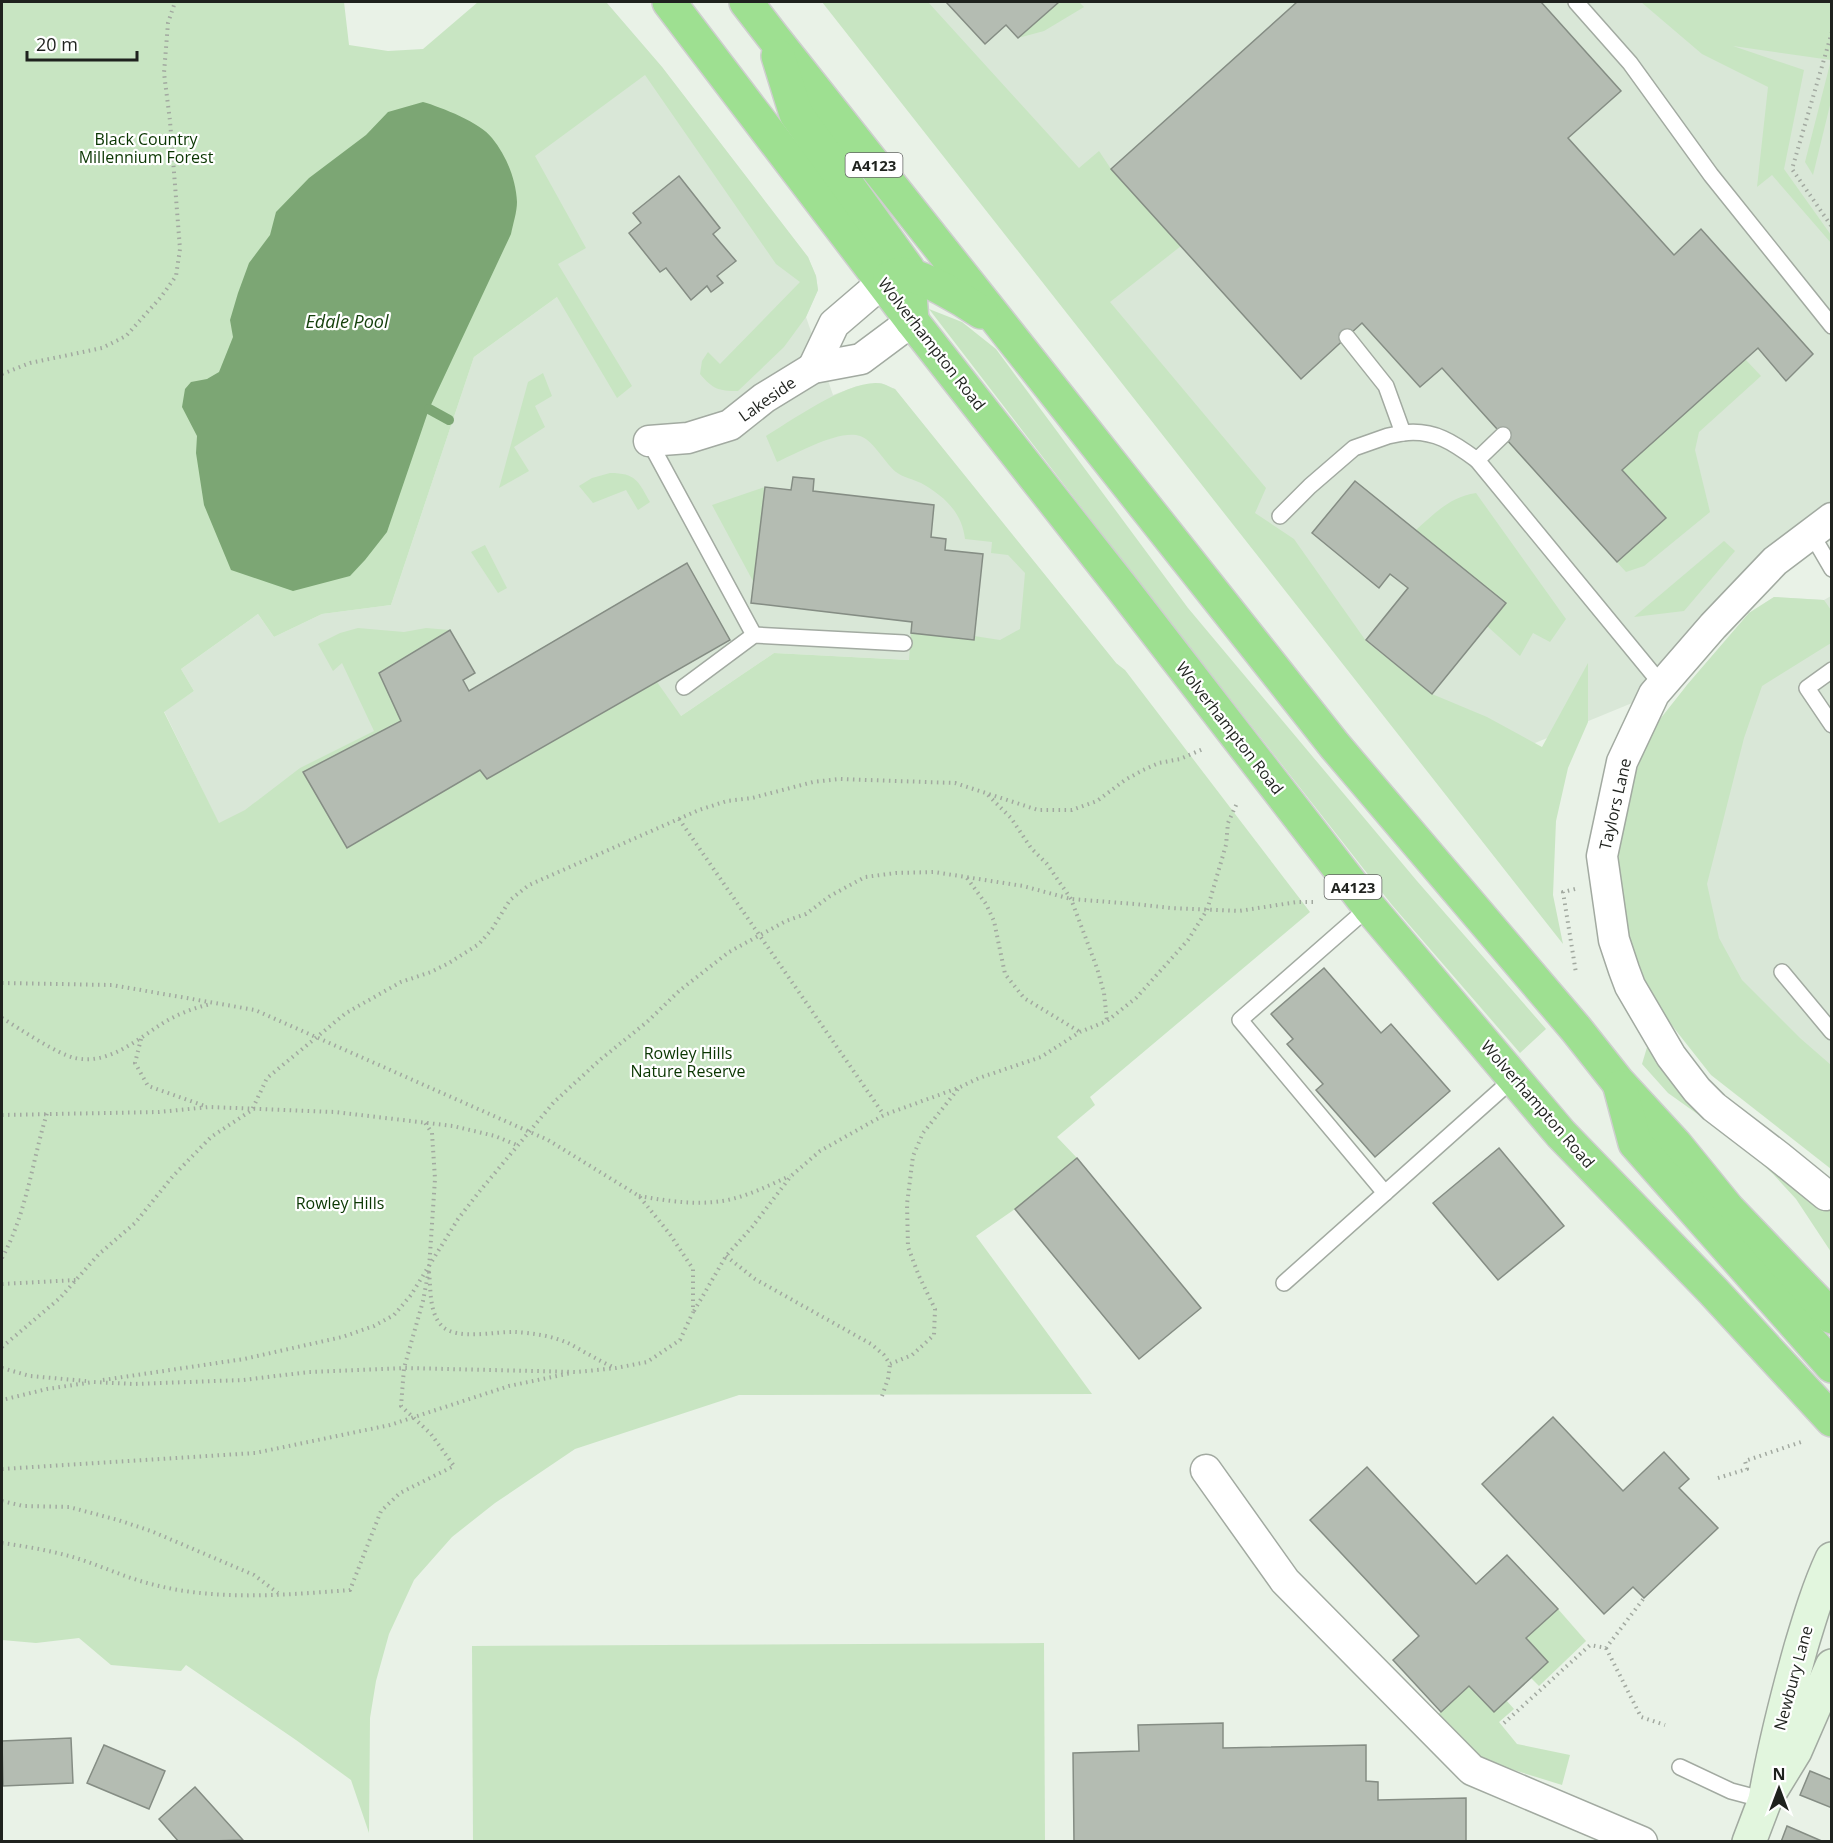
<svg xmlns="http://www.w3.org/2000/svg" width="1833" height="1843" font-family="'Open Sans',sans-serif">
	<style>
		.built { fill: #d9e7d7 }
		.green { fill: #c8e5c2 }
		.water { fill: #7ca674 }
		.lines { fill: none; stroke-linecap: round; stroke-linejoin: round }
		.stream { stroke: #7ca674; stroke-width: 10 }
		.building { fill: #b4bcb2; stroke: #858d84; stroke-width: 1.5 }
		.lane-casing { stroke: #a2aaa1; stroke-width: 18 }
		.street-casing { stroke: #a2aaa1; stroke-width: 33 }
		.secondary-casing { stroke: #a2aaa1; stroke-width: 36 }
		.highway-casing { stroke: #cecece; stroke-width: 36 }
		.path { stroke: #a2a9a0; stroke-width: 4; stroke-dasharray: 1.5 4.5; stroke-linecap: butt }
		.lane { stroke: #fff; stroke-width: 15 }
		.street { stroke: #fff; stroke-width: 30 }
		.secondary { stroke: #e2f6de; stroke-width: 33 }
		.highway { stroke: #9ee091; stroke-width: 33 }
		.labels { text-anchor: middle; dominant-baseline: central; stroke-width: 4.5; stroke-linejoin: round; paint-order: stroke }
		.shield { fill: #fff; stroke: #626462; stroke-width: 1.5 }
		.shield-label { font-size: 15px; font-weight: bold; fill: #1f221e }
		.park-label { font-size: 16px; fill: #0a3602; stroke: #fff }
		.street-label { font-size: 16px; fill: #1f221e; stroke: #fff }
		.water-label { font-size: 18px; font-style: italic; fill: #16410d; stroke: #fff }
	</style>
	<rect width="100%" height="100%" fill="#e9f2e7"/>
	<!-- built -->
	<g class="built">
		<path d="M606,2L662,67L808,257L816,276L818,290L806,317L833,395L857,386L881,383L895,389L1116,663L910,660L774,653L681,716L334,865L219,824L164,711L194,691L181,669L258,614L274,637L322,614L391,605L474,357L557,297L522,160Z"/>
		<path d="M825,2H1669L1831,58V518L1654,694L1491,761L1335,631Z"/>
		<path d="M1831,596V1149L1632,950L1622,902L1618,857L1634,777L1687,685L1749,613L1774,597L1824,600Z"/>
	</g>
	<!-- green -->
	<g class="green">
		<path d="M2,2H344L349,45L388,51L423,49L478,2H606L662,67L808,257L816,276L818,290L806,317L784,347L738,391C718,391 713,389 700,374L702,361L708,352L720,364L800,282L776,264L645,75L535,156L586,248L558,264L632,386L617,398L557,297L474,357L391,605L322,614L274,637L258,614L181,669L194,691L164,712L219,823L245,810L300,768L374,731L342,663L333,671L318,644L340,633L358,628L404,632L426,628L450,630L379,673L401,721L304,772L348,848L480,770L487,779L657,682L681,716L774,653L909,660L911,633L974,636L1000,640L1020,629L1025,573L1008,555L991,553L992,542L965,539C962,512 944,496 921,483C913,479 904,478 896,472C885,463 873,440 860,436C840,429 797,453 777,462L766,436C791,421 854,376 883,384C887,385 891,388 895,389L1116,663L1125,670L1310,912L1090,1097L1095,1105L1057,1137L1077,1158L1015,1209L976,1236L1092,1394L739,1395L575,1449L495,1503L452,1537L414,1580L389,1634L376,1681L370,1718L369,1833L351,1780L296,1740L186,1665L181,1671L111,1665L79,1638L36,1643L2,1640Z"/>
		<path d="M822,2H928L1079,168L1099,151L1111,169L1181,246L1110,302L1266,488L1255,513L1294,539L1366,641L1432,694L1487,717L1542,747L1588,663V722L1568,768L1556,821L1553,895L1563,944Z"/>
		<path d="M1059,2H1079L1084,7L1044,31L1018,38Z"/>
		<path d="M1641,2H1831V101L1813,175L1805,162L1831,60L1733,46L1804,70L1784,169L1831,235V243L1772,175L1757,187L1768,87L1702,54Z"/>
		<path d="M929,309L962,322L996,349L1188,608L1417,881L1546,1029L1520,1053L1392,905L1148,594Z"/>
		<path d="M1745,359L1761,376L1699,432L1695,450L1710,512L1644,566L1626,572L1617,562L1666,518L1622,470Z"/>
		<path d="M543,373L552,396L535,406L545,427L514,447L529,471L499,488L528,382Z"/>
		<path d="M610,473C636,473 638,481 650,502L638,510L626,490L593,503L579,486L592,478Z"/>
		<path d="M765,487L754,583L712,505Z"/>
		<path d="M1476,493L1566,619L1550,642L1533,633L1520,656L1487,626L1416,530C1435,513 1450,497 1476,493Z"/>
		<path d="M1724,541L1735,551L1684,611L1634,617Z"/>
		<path d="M485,545L507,588L498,593L471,552Z"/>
		<path d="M1774,597L1824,600L1831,610V643L1762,686L1744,738L1707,884L1719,938L1742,980L1800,1038L1831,1065V1169L1711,1075L1655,1004L1632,950L1622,902L1618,857L1634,777L1653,728L1687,685L1749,613Z"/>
		<path d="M1648,1044L1831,1201V1252L1796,1199L1773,1174L1741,1145L1668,1093L1642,1064Z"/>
		<path d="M1558,1609L1586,1641L1539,1686L1531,1678L1526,1638Z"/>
		<path d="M1044,1643L1045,1841H473L472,1646Z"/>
		<path d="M1469,1686L1494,1712L1506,1700L1514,1709L1499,1722L1517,1744L1570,1755L1562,1785L1472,1757L1434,1718Z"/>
	</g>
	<!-- water -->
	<path class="water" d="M423,102C441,107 481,123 492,138C506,155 516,179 517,202C517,212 513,224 511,234L429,409L387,532L365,560L350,576L293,591L231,570L204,505L196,453L197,436L182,407L185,389L191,382L207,379L219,372L233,337L230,320L238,293L249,263L270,235L276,212L309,178L366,135L388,112Z"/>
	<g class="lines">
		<!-- stream -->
		<path class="stream" d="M429,409L449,420"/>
	</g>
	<!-- building -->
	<g class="building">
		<path d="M946,2H1059L1018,38L1006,25L985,44Z"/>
		<path d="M1297,2H1541L1621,91L1568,138L1674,255L1701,229L1813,354L1786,381L1758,348L1622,470L1666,518L1617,562L1442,368L1420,387L1362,323L1301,379L1111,169Z"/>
		<path d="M679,176L720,228L713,234L736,261L717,276L723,283L711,292L707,286L691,300L666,268L660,272L629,233L641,223L633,213Z"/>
		<path d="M793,477L814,479L813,491L934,505L931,537L946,539L945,550L983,554L974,640L911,633L912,622L751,603L765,487L791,490Z"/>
		<path d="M1355,481L1506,603L1432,694L1366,640L1408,588L1390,574L1379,588L1312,533Z"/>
		<path d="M687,563L730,640L487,779L480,770L347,848L303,772L401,721L379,673L450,630L475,673L463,680L469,691Z"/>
		<path d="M1324,968L1381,1033L1391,1024L1450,1091L1375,1157L1316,1090L1323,1084L1287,1044L1293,1039L1271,1014Z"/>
		<path d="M1499,1148L1564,1226L1498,1280L1433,1203Z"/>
		<path d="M1077,1158L1201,1308L1139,1359L1015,1209Z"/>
		<path d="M1553,1417L1623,1491L1664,1452L1689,1479L1679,1488L1718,1528L1644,1598L1633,1587L1604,1614L1482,1484Z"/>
		<path d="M1367,1467L1476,1584L1507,1555L1558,1609L1526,1638L1548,1662L1494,1712L1469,1686L1441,1712L1393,1660L1419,1636L1310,1520Z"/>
		<path d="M1223,1723V1748L1366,1745V1781L1378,1782V1800L1466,1798V1842H1074L1073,1753L1139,1751L1138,1725Z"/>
		<path d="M71,1738L73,1783L3,1786L2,1741Z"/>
		<path d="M104,1745L165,1771L149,1809L87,1783Z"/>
		<path d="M1810,1771L1832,1780V1808L1800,1795Z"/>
		<path d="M195,1787L243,1840L179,1842L159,1819Z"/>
		<path d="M1787,1826L1824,1842H1781Z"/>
	</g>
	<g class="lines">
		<!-- lane casing -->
		<g class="lane-casing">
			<g id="lane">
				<path d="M1576,2L1630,63L1711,175L1832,326"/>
				<path d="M1403,433C1434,429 1454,443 1477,460L1503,435"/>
				<path d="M649,441L754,635"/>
				<path d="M1477,460L1662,685"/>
				<path d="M1280,516L1310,486L1354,448L1388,436L1403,433L1386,386L1347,337"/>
				<path d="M1811,533L1832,569"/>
				<path d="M1832,670L1807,688L1832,725"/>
				<path d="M684,687L754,635L904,643"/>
				<path d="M1369,907L1240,1020L1385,1193"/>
				<path d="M1782,972L1832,1032"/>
				<path d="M1284,1283L1514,1078"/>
				<path d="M1680,1767L1731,1791L1765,1800"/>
			</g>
		</g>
		<!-- street casing -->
		<g class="street-casing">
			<g id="street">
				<path d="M813,368L834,324L883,282"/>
				<path d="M649,441L688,438L730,425L764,398L813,368L861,359L912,321"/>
				<path d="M1826,1195L1778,1156L1714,1107L1697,1090L1671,1056L1630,986L1624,970L1614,940L1602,856L1622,762L1654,694L1713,626L1775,561L1832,518"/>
				<path d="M1206,1470L1285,1581L1472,1770L1642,1842"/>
			</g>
		</g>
		<!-- secondary casing -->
		<g class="secondary-casing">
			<g id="secondary">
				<path d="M1765,1800C1774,1748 1787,1697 1801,1647C1810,1617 1819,1587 1832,1559"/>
				<path d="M1749,1842L1765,1800L1795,1751L1832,1666"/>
			</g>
		</g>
		<!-- highway casing -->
		<g class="highway-casing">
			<g id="highway">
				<path d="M669,2L912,321L1123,589L1369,907L1561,1134L1713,1291L1832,1420"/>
				<path d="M746,2L773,37L1335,746L1576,1029L1618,1082L1676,1145L1728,1209L1832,1317"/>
				<path d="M778,56L796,114L908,269L912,321"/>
				<path d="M890,278C893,277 895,275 899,274C918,272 965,301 981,312"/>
				<path d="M1620,1087L1635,1143L1832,1366"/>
			</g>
		</g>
		<!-- path -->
		<g class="path">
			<path d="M1832,32L1792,169L1832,227"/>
			<path d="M2,374L30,363L102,348L126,336L161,297L176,276L180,249L170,121L164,73L168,23L175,2"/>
			<path d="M988,795L1011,818L1031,848L1047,864L1071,899L1097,968L1104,993L1107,1021"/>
			<path d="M679,819L884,1115"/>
			<path d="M967,878L986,904L994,921L1005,974L1024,998L1080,1032"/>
			<path d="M1575,889L1563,892L1576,973"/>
			<path d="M2,983L112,985L255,1010L548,1140L639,1196L669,1233L693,1269V1312L680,1340L647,1362L616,1368L577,1372L404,1368L309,1372L243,1380L134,1384L93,1382L47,1389L2,1400"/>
			<path d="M2,1018C20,1029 57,1054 75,1058C108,1065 135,1041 160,1025C175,1015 193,1008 211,1004"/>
			<path d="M141,1039L135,1063L148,1086L205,1106"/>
			<path d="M2,1115L159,1112L209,1107L335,1112L453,1126L495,1136L517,1145"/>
			<path d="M639,1196C668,1201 698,1206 728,1200C750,1195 770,1185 790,1176"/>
			<path d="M726,1256L755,1279L871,1344L884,1355L890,1364L912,1355L934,1335L935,1309L919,1276L908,1247L907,1204L913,1156L923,1133L958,1089"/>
			<path d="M2,1258C27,1212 32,1162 47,1113"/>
			<path d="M429,1272C431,1290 429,1313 442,1326C457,1341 496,1331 515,1332C532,1333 554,1336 570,1344C585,1352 599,1361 615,1368"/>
			<path d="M2,1284L76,1280"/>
			<path d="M694,1311L726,1256L752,1227L791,1176L820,1151L884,1115L958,1088L979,1078L1041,1057L1080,1032L1107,1021L1136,998L1188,940L1207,910L1226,845L1228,823L1237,803"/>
			<path d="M2,1347L60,1298L99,1254L135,1223L173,1176L211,1137L252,1110L267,1078L346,1013L401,982L431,972L449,963L479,944L492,929L510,900L529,885L699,810L727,801L752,798L813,782L839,779L955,783L1038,810H1072L1097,801L1125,780L1143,770L1159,763L1180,759L1203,749"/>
			<path d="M2,1368L30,1376L86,1381"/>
			<path d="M103,1380L244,1359L342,1337L374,1326L394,1315L411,1295L458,1219L479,1192L554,1102L601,1059L647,1022L679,991L729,952L786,921L806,914L830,896L865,877L896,873L934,872L1023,886L1071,899L1135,904L1171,908L1239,911L1297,902H1314"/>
			<path d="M882,1396L888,1379L890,1364"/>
			<path d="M2,1469L255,1453L390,1425L509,1386L571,1373"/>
			<path d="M1718,1478L1747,1469L1745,1461L1804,1441"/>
			<path d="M2,1501L23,1506L69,1507L118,1520L151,1531L254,1575L278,1593"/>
			<path d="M2,1543C24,1546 47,1550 69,1556C98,1564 125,1578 155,1585C217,1601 286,1595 350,1590L381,1511L400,1493L454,1466L431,1434L401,1406L404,1368L423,1301L429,1269L435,1179L432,1133L424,1121"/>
			<path d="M1606,1648L1641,1717L1665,1725"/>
			<path d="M1504,1723L1590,1645L1606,1648L1644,1598"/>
		</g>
		<!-- lane -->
		<use href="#lane" class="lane"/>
		<!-- street -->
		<use href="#street" class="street"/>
		<!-- secondary -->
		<use href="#secondary" class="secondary"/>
		<!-- highway -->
		<use href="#highway" class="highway"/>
	</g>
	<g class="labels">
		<!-- shield labels -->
		<g class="shield">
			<rect x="845.5" y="153" width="57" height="24" rx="4.5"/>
			<rect x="1324.5" y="875" width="57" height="24" rx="4.5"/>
		</g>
		<g class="shield-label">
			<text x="874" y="165">A4123</text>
			<text x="1353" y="887">A4123</text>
		</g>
		<!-- park labels -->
		<g class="park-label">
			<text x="146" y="139">Black Country<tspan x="146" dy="18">Millennium Forest</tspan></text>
			<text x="688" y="1053">Rowley Hills<tspan x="688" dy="18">Nature Reserve</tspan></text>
			<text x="340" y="1203">Rowley Hills</text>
		</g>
		<!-- street labels -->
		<g class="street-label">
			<text transform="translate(932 344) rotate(52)">Wolverhampton Road</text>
			<text transform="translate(767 399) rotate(-35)">Lakeside</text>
			<text transform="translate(1230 728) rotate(52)">Wolverhampton Road</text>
			<text transform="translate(1615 804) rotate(-77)">Taylors Lane</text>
			<text transform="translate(1538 1104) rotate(49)">Wolverhampton Road</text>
			<text transform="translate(1793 1678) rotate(-75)">Newbury Lane</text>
		</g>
		<!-- water labels -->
		<g class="water-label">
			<text x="347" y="321">Edale Pool</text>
		</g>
	</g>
	<!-- border -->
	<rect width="1833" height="1843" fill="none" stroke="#1f221e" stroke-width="6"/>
	<!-- north arrow -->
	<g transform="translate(1779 1789)" stroke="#ffffff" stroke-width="4.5" paint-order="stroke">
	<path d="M0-4.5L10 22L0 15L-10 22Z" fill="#1f221e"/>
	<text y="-9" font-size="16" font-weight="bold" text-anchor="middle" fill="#1f221e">N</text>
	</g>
	<!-- scale -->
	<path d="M27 51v9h110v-9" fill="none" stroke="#1f221e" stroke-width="3"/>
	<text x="36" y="51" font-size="18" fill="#1f221e" stroke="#ffffff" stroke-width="4.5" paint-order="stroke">20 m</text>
</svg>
